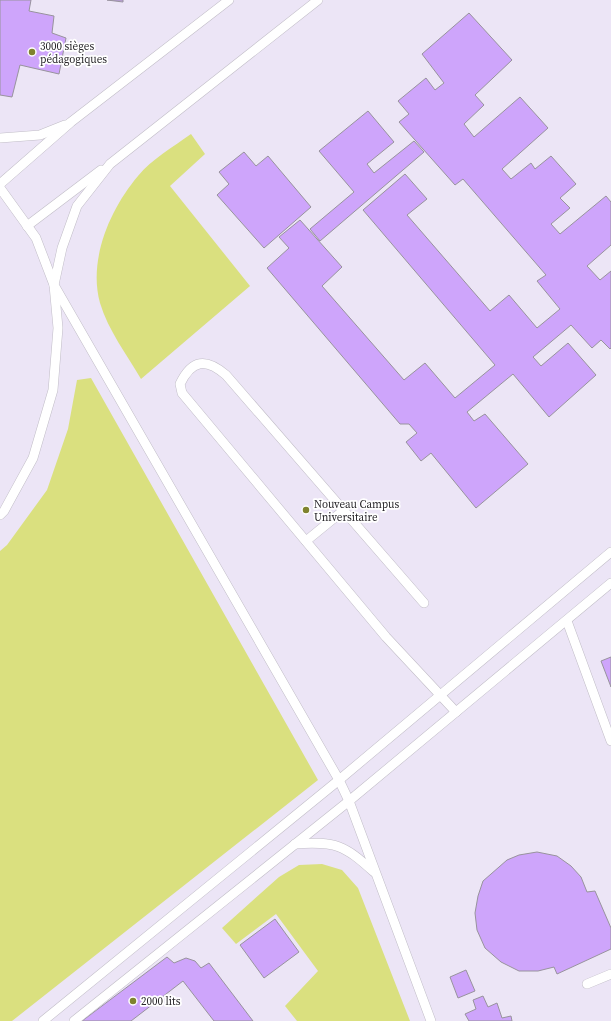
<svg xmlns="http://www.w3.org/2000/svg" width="611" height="1021" font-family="'Source Serif 4',serif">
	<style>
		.built { fill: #ece5f6 }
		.green { fill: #dae07f }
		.building { fill: #cea5fb; stroke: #98939d }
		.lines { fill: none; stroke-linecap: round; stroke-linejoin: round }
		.service-casing { stroke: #c1bdc7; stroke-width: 10 }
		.service { stroke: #fff; stroke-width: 9 }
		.poi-dot { fill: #7f832e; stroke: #fff; stroke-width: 1.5 }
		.labels { text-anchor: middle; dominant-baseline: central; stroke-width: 3.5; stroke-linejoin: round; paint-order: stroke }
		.poi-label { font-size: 11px; fill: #28262a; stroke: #fff; text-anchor: start }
	</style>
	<rect width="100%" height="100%" fill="#f4f0fa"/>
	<!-- built -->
	<rect class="built" x="0" y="0" width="611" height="1021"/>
	<!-- green -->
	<g class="green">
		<path d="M191,134L205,154L170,186L250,286L141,379C127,355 108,330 100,303C88,260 110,209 138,176C152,159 173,147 191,134Z"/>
		<path d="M91,378L318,780L12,1021H0V551L7,545L47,490L68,429L77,380Z"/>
		<path d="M322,864L342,870L358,888L410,1021H297L285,1006L318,971L276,914L236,944L222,928L279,877L299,865Z"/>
	</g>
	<!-- building -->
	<g class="building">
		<path d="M0,0H31L29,11L54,16L52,33L66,38L59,74L20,65L12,97L0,95Z"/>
		<path d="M107,0H123V2Z"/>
		<path d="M469,13L512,60L475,95L484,105L464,124L474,137L520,97L548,128L502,169L511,179L531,163L535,169L551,156L576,184L560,198L570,208L551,224L560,234L606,196L611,202V245L587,266L600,280L611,271V348L610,349L601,340L592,348L571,325L533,357L541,366L568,343L596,375L549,417L513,374L467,412L474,421L485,414L528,464L476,508L431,453L421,461L406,442L417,433L409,424H400L267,268L289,248L279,237L300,220L342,267L322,286L404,380L425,363L455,398L495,365L363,210L405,174L427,199L407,215L490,311L509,295L537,328L560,309L537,281L546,275L463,179L455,185L399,122L409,114L398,101L426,78L435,90L444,83L422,54Z"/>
		<path d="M368,111L394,142L367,164L374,173L414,141L424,152L320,241L310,229L354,192L319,151Z"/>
		<path d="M244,152L256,166L268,156L311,207L264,248L217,195L229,184L219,172Z"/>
		<path d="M611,657V687L601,661Z"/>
		<path d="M537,852L557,856L571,866L581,877L587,892L595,891L611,928V949L557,974L554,967L538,971H519L501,962L485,948L477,930L475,913L478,896L483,881L507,860L519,855Z"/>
		<path d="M275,919L299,952L264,978L240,945Z"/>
		<path d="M167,957L174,963L186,958L195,961L201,968L209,963L253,1021H214L183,981L131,1021H82Z"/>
		<path d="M466,970L475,991L458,998L450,977Z"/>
		<path d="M483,996L488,1007L497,1003L502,1018L511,1016L512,1021H469L465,1014L476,1009L473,1000Z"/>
	</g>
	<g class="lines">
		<!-- service casing -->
		<g class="service-casing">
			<g id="service">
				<path d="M318,0L110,164L77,206L62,248L54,285L339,780L349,801L431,1021"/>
				<path d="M0,138L40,135L65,125"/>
				<path d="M0,184L71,122L229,0"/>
				<path d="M0,188L36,238L54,285L58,328L53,390L33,458L4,511L0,515"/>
				<path d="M27,226L101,170"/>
				<path d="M306,541L344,510"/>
				<path d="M424,603L226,375C206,358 192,359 180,384L182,393L386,637L456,712"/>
				<path d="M567,621L611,741"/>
				<path d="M295,844C336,841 344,845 374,872"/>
				<path d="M587,984L611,974"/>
				<path d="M43,1021L339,780L611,552"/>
				<path d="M74,1021L349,801L611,583"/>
			</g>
		</g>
		<!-- service -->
		<use href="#service" class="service"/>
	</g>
	<!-- markers -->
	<g class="poi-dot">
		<circle cx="32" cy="52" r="4"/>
		<circle cx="306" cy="510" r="4"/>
		<circle cx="133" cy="1001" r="4"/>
	</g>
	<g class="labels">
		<!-- poi labels -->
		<g class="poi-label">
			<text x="40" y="46">3000 sièges<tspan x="40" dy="13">pédagogiques</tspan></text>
			<text x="314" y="504">Nouveau Campus<tspan x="314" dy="13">Universitaire</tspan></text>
			<text x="141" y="1001">2000 lits</text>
		</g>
	</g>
</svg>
